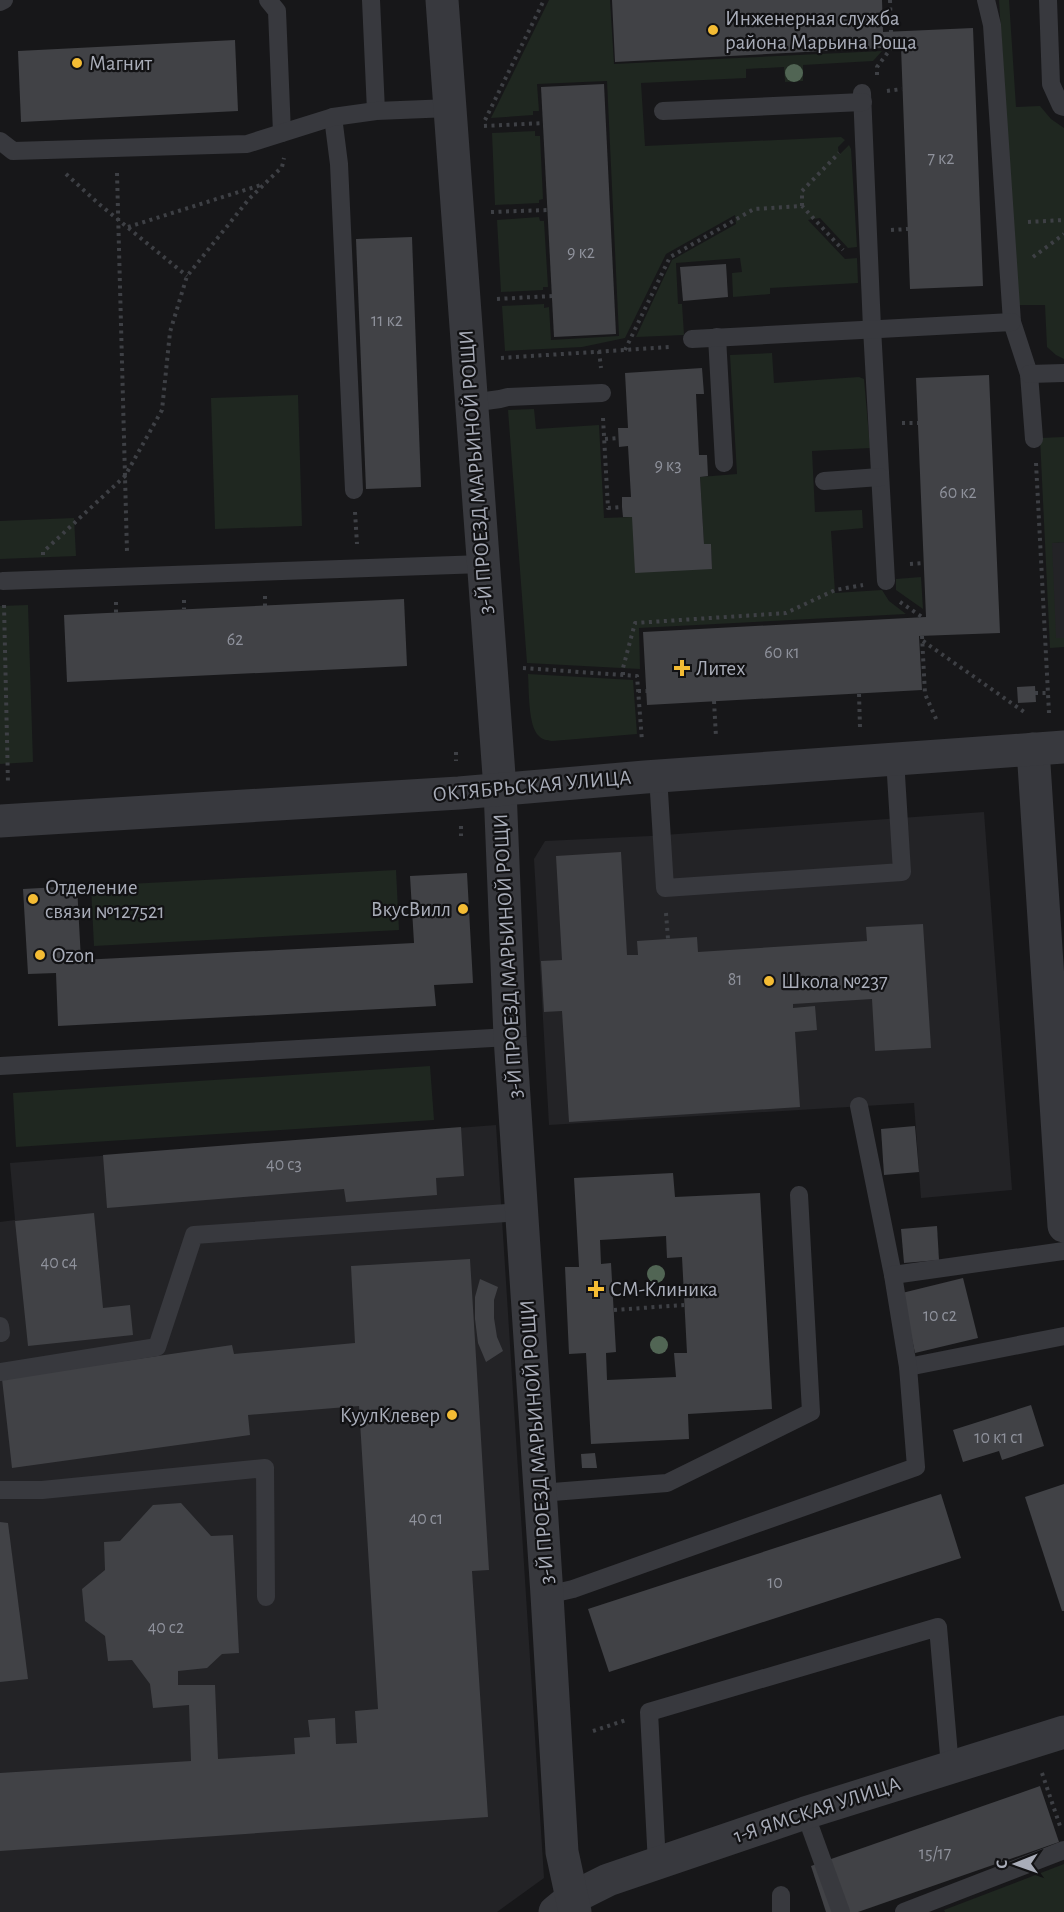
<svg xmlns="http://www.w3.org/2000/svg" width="1064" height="1912" font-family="'Alegreya Sans',sans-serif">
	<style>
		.built { fill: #232326 }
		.green { fill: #1f2720 }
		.building { fill: #414246; fill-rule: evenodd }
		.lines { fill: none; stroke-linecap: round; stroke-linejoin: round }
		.path { stroke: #3e4045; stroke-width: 4; stroke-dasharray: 3 4.5; stroke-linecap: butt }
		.service { stroke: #38393e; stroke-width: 18 }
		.minor { stroke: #38393e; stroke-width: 33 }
		.tertiary { stroke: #38393e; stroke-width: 33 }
		.tree { fill: #516554 }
		.poi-dot { fill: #f4bc34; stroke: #121214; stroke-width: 2 }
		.labels { text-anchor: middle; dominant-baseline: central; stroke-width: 4.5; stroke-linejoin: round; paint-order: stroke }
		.number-label { font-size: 18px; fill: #8f929c }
		.poi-label { font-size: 21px; fill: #a9adb9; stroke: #121214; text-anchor: start }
		.street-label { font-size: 21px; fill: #a9adb9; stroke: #121214 }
	</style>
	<rect width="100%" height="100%" fill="#171719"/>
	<!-- built -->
	<g class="built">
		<path d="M1064,542V642L1053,643L1048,543Z"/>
		<path d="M984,812L1012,1190L921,1198L914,1103L549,1125L534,859L545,841L650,836Z"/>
		<path d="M496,1125L544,1878L497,1912H0V1222L15,1220L10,1163Z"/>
	</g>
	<!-- green -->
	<g class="green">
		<path d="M549,0H610L614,64L882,51L873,61L803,65V81L785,82L784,67L746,69V78L641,83L645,146L841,137L845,140L838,147L839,155L849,145L851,149L857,247L848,248L820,218L808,220L845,259L857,258L858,283L770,288V294L733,297L732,273L742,272L740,258L676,263L678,304H682L684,335L636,337L672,260L736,224L735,215L666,254L625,338L582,347L505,351L502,306L544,304V308L549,307L551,340L619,336L607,81L537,84L539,111H533V115L491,118Z"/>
		<path d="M999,0H1009L1016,107L1040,106L1051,119L1064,128V359L1056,355L1047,347L1045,305H1018Z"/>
		<path d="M535,131V136H540L543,199L539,200V203L495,205L492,133Z"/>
		<path d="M539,217L540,221H544L548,287H543V290L501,292L497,220Z"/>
		<path d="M772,353L774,383L859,377L864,379L870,448L812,451L815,512L862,510L863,528L831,531L835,593L882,590L889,601L906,614L639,628L640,669L527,663L508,410L534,409L536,429L599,425L604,518L632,517L712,569L711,544H704L700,477L737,474L730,355Z"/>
		<path d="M298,395L302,526L215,529L211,398Z"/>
		<path d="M1064,437V542L1052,543L1056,638H1064V647L1050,648L1040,438Z"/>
		<path d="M74,518L76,556L0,559V521Z"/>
		<path d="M921,577L923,609L896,590V579Z"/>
		<path d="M28,605L33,762L0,764V606Z"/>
		<path d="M528,674L633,680L637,734L552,741C547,740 542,740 539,736C528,727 529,689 528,674Z"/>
		<path d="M396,870L399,930L94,946L91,886Z"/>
		<path d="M430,1066L434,1120L16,1147L13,1093Z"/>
		<path d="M1064,1864V1912H945L944,1910Z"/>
	</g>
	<!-- building -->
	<g class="building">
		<path d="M612,0H882L883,32L973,28L983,286L910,289L901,47L615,62Z"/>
		<path d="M235,40L238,111L21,122L18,51Z"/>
		<path d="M604,84L616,334L554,337L541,87Z"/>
		<path d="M412,237L421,487L366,489L356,239Z"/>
		<path d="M726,264L728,297L683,301L680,267Z"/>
		<path d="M702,368L704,394H696L699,455H707L708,476L700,477L704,544H711L712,569L635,573L632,517H623L622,507V497H631L628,446L619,447L618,428H628L625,373Z"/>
		<path d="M989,375L1000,633L919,636L922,690L647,705L643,632L926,617L916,378Z"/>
		<path d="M404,599L407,666L67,682L64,615Z"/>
		<path d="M1035,686L1036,702L1018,703L1017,687Z"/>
		<path d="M621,852L627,955H638L637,941L697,937L698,952L867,941L866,927L923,924L931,1048L875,1051L872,999L793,1004V1008L815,1006L817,1030L795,1032L800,1107L569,1122L562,1011L544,1012L541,961L562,960L556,856Z"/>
		<path d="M467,873L473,983L434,985L436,1006L58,1026L56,973L28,974L23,889L77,886L81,960L414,943L410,876Z"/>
		<path d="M915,1126L919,1172L884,1175L881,1129Z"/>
		<path d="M461,1127L464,1176L436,1178L437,1195L346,1202L344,1189L107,1208L103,1155Z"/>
		<path d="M673,1173L675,1197L760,1193L772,1409L688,1414L689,1439L591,1444L586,1353L569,1354L565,1267H579L574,1178ZM666,1236L667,1258L682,1257L687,1353H674L676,1377L607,1380L606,1353L616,1352L611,1263L601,1264L600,1240Z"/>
		<path d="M94,1213L103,1308L130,1305L133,1335L28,1346L15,1221Z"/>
		<path d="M937,1226L939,1260L904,1263L901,1229Z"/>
		<path d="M470,1259L489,1570L472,1571L488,1817L0,1851V1773L191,1761L189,1705L153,1708L150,1684L132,1660L108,1661L105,1636L85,1621L82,1589L105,1570L104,1542L120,1541L153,1505L181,1503L211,1536L233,1535L239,1653L222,1654L207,1668L178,1671V1685H215L218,1759L295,1754L294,1738L310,1737L308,1720L335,1718L336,1744L357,1743L355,1711L378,1709L359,1406L248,1415L250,1435L12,1468L2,1379L232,1345L234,1354L355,1343L351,1266Z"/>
		<path d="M963,1278L978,1338L915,1353L902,1293Z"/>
		<path d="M480,1279L498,1287L494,1300V1318L497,1337L503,1351L486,1362L478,1343L475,1319V1297Z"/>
		<path d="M1031,1405L1044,1446L1002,1460L999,1451L963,1462L953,1430Z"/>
		<path d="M595,1453L597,1468H582L581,1454Z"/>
		<path d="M1064,1484V1611H1062L1025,1497Z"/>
		<path d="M941,1494L961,1558L609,1672L588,1609Z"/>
		<path d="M0,1522L8,1523L28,1679L0,1682Z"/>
		<path d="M1040,1786L1059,1842L858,1912H826L811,1866Z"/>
	</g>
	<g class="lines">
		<!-- path -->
		<g class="path">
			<path d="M890,0L891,32"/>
			<path d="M877,75V67L892,47"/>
			<path d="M887,91L902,89"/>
			<path d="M485,120L544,0"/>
			<path d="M484,126L544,123"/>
			<path d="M117,173L127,552"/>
			<path d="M66,174L99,204L187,276"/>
			<path d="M802,206V191L839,153"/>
			<path d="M491,212L548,210"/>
			<path d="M1028,222L1064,220"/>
			<path d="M128,227L264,184"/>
			<path d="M891,230L908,229"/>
			<path d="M1033,257L1064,234"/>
			<path d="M497,299L552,296"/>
			<path d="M625,350L670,257L754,209L802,206L843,250"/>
			<path d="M599,351L601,368"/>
			<path d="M501,358L670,347"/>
			<path d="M603,418L608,508L622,507"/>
			<path d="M902,423H918"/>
			<path d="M605,439L618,438"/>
			<path d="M1036,463L1049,713"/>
			<path d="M355,512L357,544"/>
			<path d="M43,555V552L125,476L162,410L170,332L187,276L249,199L282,167L284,158"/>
			<path d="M910,564L924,563"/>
			<path d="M265,596V606"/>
			<path d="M184,600V609"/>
			<path d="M116,602V613"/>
			<path d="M900,602L922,617"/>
			<path d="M4,605L8,784"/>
			<path d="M922,636L925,694L937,721"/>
			<path d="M923,641L1027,714"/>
			<path d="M523,668L637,676L642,741"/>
			<path d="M623,675V668L635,623L786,613L835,590L863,585"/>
			<path d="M638,691H647"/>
			<path d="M1035,693H1048"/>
			<path d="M859,694L860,727"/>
			<path d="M714,701L716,737"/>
			<path d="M456,752V761"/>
			<path d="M461,826V836"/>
			<path d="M666,913L668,939"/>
			<path d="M614,1310L684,1305"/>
			<path d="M593,1731L626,1720"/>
			<path d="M1042,1773L1060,1826"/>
		</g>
		<!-- service -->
		<g class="service">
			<path d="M268,0L277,11L282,133"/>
			<path d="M371,0L376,111"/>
			<path d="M986,0L992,25L1012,322L1029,374L1034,439"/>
			<path d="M1048,0L1051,84L1061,106L1064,107"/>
			<path d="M0,2L4,0"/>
			<path d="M862,93L872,328L886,581"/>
			<path d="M663,111L863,102"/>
			<path d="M333,117L339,164L354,490"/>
			<path d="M0,141L13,151L247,144L333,117L376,111L450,108"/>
			<path d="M717,337L724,463"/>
			<path d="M692,339L1012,322"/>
			<path d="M1029,374L1064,373"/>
			<path d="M471,403L500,399L508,397L602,393"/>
			<path d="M824,481L880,477"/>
			<path d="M3,581L483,564"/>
			<path d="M658,776L665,888L902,872L895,759"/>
			<path d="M0,1066L510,1037"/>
			<path d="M859,1106L893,1275"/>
			<path d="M0,1326L1,1333"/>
			<path d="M908,1367L1064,1336"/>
			<path d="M0,1372L157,1347L194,1235L522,1212"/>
			<path d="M0,1490H42L265,1468L266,1597"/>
			<path d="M540,1493L667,1483L811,1412L799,1195"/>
			<path d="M547,1595L573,1589L916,1467L908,1367L893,1275L1064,1251"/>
			<path d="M805,1813L841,1912"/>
			<path d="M657,1864L649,1712L938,1627L950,1767"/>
			<path d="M781,1895V1912"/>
			<path d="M904,1912L1064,1850"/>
		</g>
		<!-- minor -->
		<g class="minor">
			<path d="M1033,749L1064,1226"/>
			<path d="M555,1912L572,1898L608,1880L805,1813L1064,1732"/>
		</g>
		<!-- tertiary -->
		<g class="tertiary">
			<path d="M442,0L500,789L510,1037L547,1595L562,1852L575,1912"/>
			<path d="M0,821L459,793L645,777L1064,747"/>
		</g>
	</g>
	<!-- trees -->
	<g class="tree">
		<circle cx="794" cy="73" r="9"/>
		<circle cx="656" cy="1274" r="9"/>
		<circle cx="659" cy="1345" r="9"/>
	</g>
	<!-- markers -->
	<g class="poi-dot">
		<circle cx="713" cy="30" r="6"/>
		<circle cx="77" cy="63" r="6"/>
		<path d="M679 659h6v6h6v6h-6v6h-6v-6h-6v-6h6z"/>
		<circle cx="33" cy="899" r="6"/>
		<circle cx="463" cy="909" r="6"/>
		<circle cx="40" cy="955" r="6"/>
		<circle cx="769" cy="981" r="6"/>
		<path d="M593 1280h6v6h6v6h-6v6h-6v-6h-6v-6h6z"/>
		<circle cx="452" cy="1415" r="6"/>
	</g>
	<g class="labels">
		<!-- number labels -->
		<g class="number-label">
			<text x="941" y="159">7 к2</text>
			<text x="581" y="253">9 к2</text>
			<text x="387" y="321">11 к2</text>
			<text x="668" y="466">9 к3</text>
			<text x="958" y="493">60 к2</text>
			<text x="235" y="640">62</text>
			<text x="782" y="653">60 к1</text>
			<text x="735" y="980">81</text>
			<text x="284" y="1165">40 с3</text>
			<text x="59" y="1263">40 с4</text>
			<text x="940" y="1316">10 с2</text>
			<text x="999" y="1438">10 к1 с1</text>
			<text x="426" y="1519">40 с1</text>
			<text x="775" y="1583">10</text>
			<text x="166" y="1628">40 с2</text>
			<text x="935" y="1854">15/17</text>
		</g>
		<!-- poi labels -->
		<g class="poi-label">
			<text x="725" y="18">Инженерная служба<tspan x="725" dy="24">района Марьина Роща</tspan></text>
			<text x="89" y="63">Магнит</text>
			<text x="696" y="668">Литех</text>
			<text x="45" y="887">Отделение<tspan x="45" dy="24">связи №127521</tspan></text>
			<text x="451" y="909" text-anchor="end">ВкусВилл</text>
			<text x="52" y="955">Ozon</text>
			<text x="781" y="981">Школа №237</text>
			<text x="610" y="1289">СМ-Клиника</text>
			<text x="440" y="1415" text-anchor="end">КуулКлевер</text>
		</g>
		<!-- street labels -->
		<g class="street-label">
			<text transform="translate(476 472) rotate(-94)">3-Й ПРОЕЗД МАРЬИНОЙ РОЩИ</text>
			<text transform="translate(532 786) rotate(-5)">ОКТЯБРЬСКАЯ УЛИЦА</text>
			<text transform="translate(508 956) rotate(-93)">3-Й ПРОЕЗД МАРЬИНОЙ РОЩИ</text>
			<text transform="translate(537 1442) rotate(-94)">3-Й ПРОЕЗД МАРЬИНОЙ РОЩИ</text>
			<text transform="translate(817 1810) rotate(-18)">1-Я ЯМСКАЯ УЛИЦА</text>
		</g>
	</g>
	<!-- north arrow -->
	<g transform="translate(1016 1864) rotate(269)" stroke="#121214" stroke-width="4.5" paint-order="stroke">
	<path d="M0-4.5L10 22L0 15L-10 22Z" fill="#a9adb9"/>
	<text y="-9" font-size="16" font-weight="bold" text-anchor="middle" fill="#a9adb9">С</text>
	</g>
</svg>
